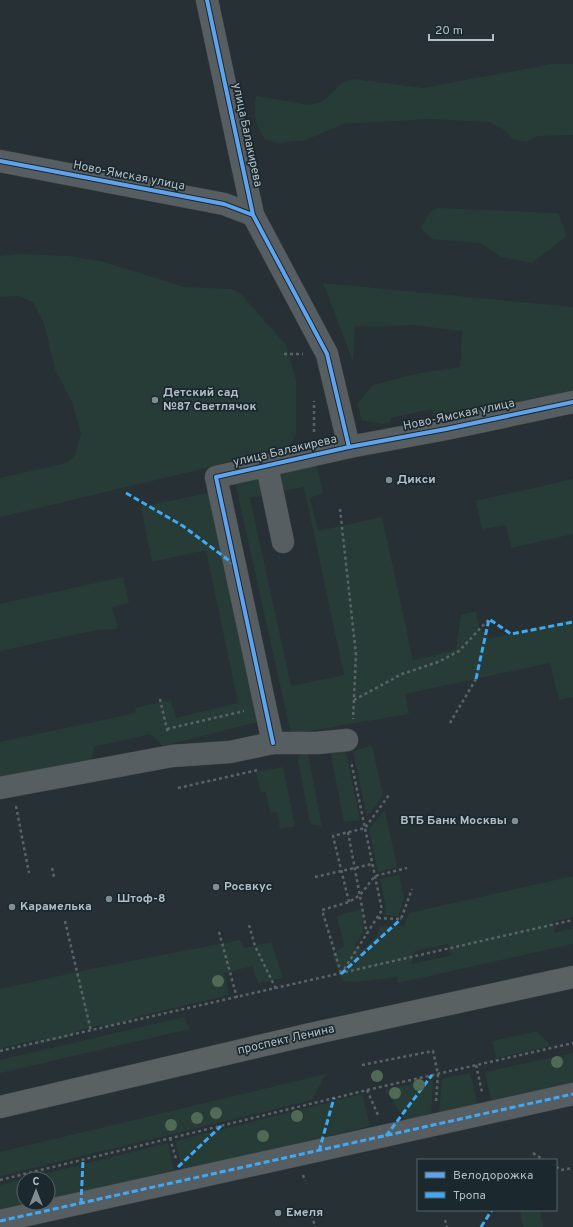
<svg xmlns="http://www.w3.org/2000/svg" width="573" height="1227" font-family="Overpass,sans-serif">
	<style>
		.green { fill: #273c37; fill-rule: evenodd }
		.lines { fill: none; stroke-linecap: round; stroke-linejoin: round }
		.minor-casing { stroke: #454b4f; stroke-width: 23 }
		.major-casing { stroke: #444d51; stroke-width: 23 }
		.path { stroke: #5a6366; stroke-width: 2.5; stroke-dasharray: 3 3; stroke-linecap: butt }
		.minor { stroke: #575e61; stroke-width: 22 }
		.major { stroke: #596163; stroke-width: 22 }
		.quiet { stroke: #3fa9f5; stroke-width: 3; stroke-dasharray: 6 3; stroke-linecap: butt }
		.cycleway-casing { stroke: #1b282e; stroke-width: 6 }
		.cycleway { stroke: #60a3ed; stroke-width: 4 }
		.tree { fill: #506a55 }
		.poi-dot { fill: #808d92; stroke: #1b282e; stroke-width: 1.5 }
		.labels { text-anchor: middle; dominant-baseline: central; stroke-width: 3.5; stroke-linejoin: round; paint-order: stroke }
		.street-label { font-size: 12px; fill: #b0bfc5; stroke: #1b282e }
		.poi-label { font-size: 12px; font-weight: bold; fill: #b0bfc5; stroke: #1b282e; text-anchor: start }
	</style>
	<rect width="100%" height="100%" fill="#273034"/>
	<!-- green -->
	<g class="green">
		<path d="M552,64H573V135L538,136L526,142L513,139L503,129L489,122L430,119L343,124L306,140L278,143L265,139C255,123 253,115 256,96L309,105L322,102L342,83L354,79L423,88Z"/>
		<path d="M439,208L558,213L567,236L532,263L502,257L480,243L432,239L421,228L430,212Z"/>
		<path d="M18,254L68,256L101,261L184,287L231,289L241,294L286,345L296,380V434L291,443L284,451H268L198,470L0,517V478L67,463L75,455L81,434L72,402L55,369L44,323L33,302L19,296L0,297V256Z"/>
		<path d="M323,283L573,307V390L435,420L432,409L390,418L391,422L383,424L361,420L358,403L373,385L416,374L460,367L462,331L412,325L376,327L355,326L353,361Z"/>
		<path d="M316,463L323,493L310,498L318,531L382,517L413,660L456,650L461,615L476,611L479,627L489,639L573,619V697L559,700L550,663L405,694L409,714L291,734L235,482ZM304,487L344,675L291,686L250,498Z"/>
		<path d="M573,479V534L511,548L506,525L482,529L476,501Z"/>
		<path d="M213,492L262,721L163,746L150,734L94,747L91,761L0,781V742L136,713L135,708L171,700L176,718L238,703L206,550L152,562L141,507Z"/>
		<path d="M123,577L129,603L112,607L118,629L96,630L0,651V604Z"/>
		<path d="M372,746L383,795L367,817L353,751Z"/>
		<path d="M345,748L360,820L344,822L330,750Z"/>
		<path d="M301,754H308L322,827L310,824L298,760Z"/>
		<path d="M283,767L295,826L280,829L277,812L270,813L266,792H261L256,772Z"/>
		<path d="M385,810L397,867L378,872L369,829Z"/>
		<path d="M399,875L404,898L398,916L384,915L386,908L380,879Z"/>
		<path d="M573,876V917L552,922L556,927L554,933L573,928V944L398,983L396,977L356,982L342,981L332,954L344,947L337,916L361,909L364,932L354,946L363,950L378,935L379,926H404L409,913ZM448,944L449,951L453,955L411,964L415,951Z"/>
		<path d="M240,940L245,948L271,942L283,978L258,983L252,966L224,973L229,995L140,1016L107,1027L100,1025L76,1031V1033L67,1038L39,1043L35,1040L0,1049V989L91,969Z"/>
		<path d="M184,1017L190,1029L0,1073V1060Z"/>
		<path d="M537,1031L551,1046L496,1058L492,1041Z"/>
		<path d="M573,1053V1085L492,1103L485,1072Z"/>
		<path d="M470,1073L478,1107L439,1115L442,1079Z"/>
		<path d="M326,1074L312,1100L0,1176V1152Z"/>
		<path d="M433,1080L431,1117L407,1122L385,1090Z"/>
		<path d="M362,1094L370,1126L183,1172L175,1141Z"/>
		<path d="M168,1143L174,1170L48,1202V1179H41L40,1175Z"/>
		<path d="M28,1178L24,1179V1203H34L0,1214V1185Z"/>
		<path d="M520,1210H540L543,1227H523Z"/>
	</g>
	<g class="lines">
		<!-- minor casing -->
		<g class="minor-casing">
			<g id="minor">
				<path d="M207,0L253,215L327,354L349,447"/>
				<path d="M0,161L224,204L253,215"/>
				<path d="M267,466L283,542"/>
				<path d="M273,743L216,477L349,447L446,429L573,402"/>
				<path d="M0,788L172,756L230,752L273,743H317L347,740"/>
				<path d="M0,1221L573,1094"/>
			</g>
		</g>
		<!-- major casing -->
		<g class="major-casing">
			<path id="major" d="M0,1107L311,1034L573,977"/>
		</g>
		<!-- path -->
		<g class="path">
			<path d="M284,354H303"/>
			<path d="M314,432V401"/>
			<path d="M340,509L356,655L353,719"/>
			<path d="M160,699L168,734"/>
			<path d="M354,700L402,674L438,662L459,651L489,619"/>
			<path d="M450,723L476,679"/>
			<path d="M167,729L244,711"/>
			<path d="M178,788L258,770"/>
			<path d="M16,806L29,873"/>
			<path d="M348,832L367,934"/>
			<path d="M52,868L54,877"/>
			<path d="M315,877L372,864"/>
			<path d="M349,902L333,836L365,828L389,795"/>
			<path d="M378,918L401,919L412,889"/>
			<path d="M65,921L91,1031"/>
			<path d="M249,925L255,946L276,989"/>
			<path d="M219,932L237,998"/>
			<path d="M341,973L322,910L349,902L360,895L375,876L407,868"/>
			<path d="M341,974L382,910L351,761"/>
			<path d="M0,1051L573,920"/>
			<path d="M362,1065L433,1051L438,1074L436,1101"/>
			<path d="M476,1065L482,1092"/>
			<path d="M367,1090L378,1115"/>
			<path d="M170,1138L176,1159"/>
			<path d="M533,1153L544,1160"/>
			<path d="M556,1167L561,1170L573,1168"/>
			<path d="M34,1172L36,1179"/>
			<path d="M303,1175L305,1181"/>
			<path d="M0,1180L367,1090L573,1043"/>
			<path d="M312,1215L315,1227"/>
			<path d="M445,1220L447,1227"/>
		</g>
		<!-- minor -->
		<use href="#minor" class="minor"/>
		<!-- major -->
		<use href="#major" class="major"/>
		<!-- quiet -->
		<g class="quiet">
			<path d="M126,493L183,526L235,565"/>
			<path d="M476,679L489,619L511,634L573,622"/>
			<path d="M341,974L401,919"/>
			<path d="M386,1136L432,1075"/>
			<path d="M319,1151L334,1098"/>
			<path d="M178,1167L221,1126"/>
			<path d="M81,1204L83,1160"/>
			<path d="M0,1221L573,1094"/>
			<path d="M481,1227L492,1210"/>
		</g>
		<!-- cycleway casing -->
		<g class="cycleway-casing">
			<g id="cycleway">
				<path d="M207,0L253,215L327,354L349,447"/>
				<path d="M0,161L224,204L253,215"/>
				<path d="M273,743L216,477L349,447L446,429L573,402"/>
			</g>
		</g>
		<!-- cycleway -->
		<use href="#cycleway" class="cycleway"/>
	</g>
	<!-- trees -->
	<g class="tree">
		<circle cx="218" cy="981" r="6"/>
		<circle cx="557" cy="1062" r="6"/>
		<circle cx="377" cy="1076" r="6"/>
		<circle cx="419" cy="1085" r="6"/>
		<circle cx="395" cy="1093" r="6"/>
		<circle cx="216" cy="1113" r="6"/>
		<circle cx="297" cy="1116" r="6"/>
		<circle cx="197" cy="1118" r="6"/>
		<circle cx="171" cy="1125" r="6"/>
		<circle cx="263" cy="1136" r="6"/>
	</g>
	<!-- markers -->
	<g class="poi-dot">
		<circle cx="155" cy="400" r="4"/>
		<circle cx="389" cy="480" r="4"/>
		<circle cx="515" cy="821" r="4"/>
		<circle cx="216" cy="887" r="4"/>
		<circle cx="109" cy="899" r="4"/>
		<circle cx="12" cy="907" r="4"/>
		<circle cx="278" cy="1213" r="4"/>
	</g>
	<g class="labels">
		<!-- street labels -->
		<g class="street-label">
			<text transform="translate(247 135) rotate(78)">улица Балакирева</text>
			<text transform="translate(129 176) rotate(11)">Ново-Ямская улица</text>
			<text transform="translate(459 415) rotate(-12)">Ново-Ямская улица</text>
			<text transform="translate(285 451) rotate(-13)">улица Балакирева</text>
			<text transform="translate(286 1040) rotate(-13)">проспект Ленина</text>
		</g>
		<!-- poi labels -->
		<g class="poi-label">
			<text x="163" y="393">Детский сад<tspan x="163" dy="14">№87 Светлячок</tspan></text>
			<text x="397" y="480">Дикси</text>
			<text x="507" y="821" text-anchor="end">ВТБ Банк Москвы</text>
			<text x="224" y="887">Росвкус</text>
			<text x="117" y="899">Штоф-8</text>
			<text x="20" y="907">Карамелька</text>
			<text x="286" y="1213">Емеля</text>
		</g>
	</g>
	<!-- legend -->
	<rect x="417" y="1159" width="140" height="52" fill="#1b282e" stroke="#57646a"/>
	<rect x="425" y="1172" width="20" height="6" fill="#60a3ed" stroke="#57646a"/>
	<text x="453" y="1179" font-size="12" fill="#b0bfc5">Велодорожка</text>
	<rect x="425" y="1192" width="20" height="6" fill="#3fa9f5" stroke="#57646a"/>
	<text x="453" y="1199" font-size="12" fill="#b0bfc5">Тропа</text>
	<!-- north arrow -->
	<g transform="translate(36 1191)"><circle r="19" fill="#1b282e" stroke="#57646a"/>
	<path d="M0-3L7 15L0 10L-7 15Z" fill="#808d92"/>
	<text y="-6" font-size="11" font-weight="bold" text-anchor="middle" fill="#b0bfc5">С</text>
	</g>
	<!-- scale -->
	<path d="M429 34v6h64v-6" fill="none" stroke="#b0bfc5" stroke-width="2"/>
	<text x="435" y="34" font-size="12" fill="#b0bfc5" stroke="#1b282e" stroke-width="3" paint-order="stroke">20 m</text>
</svg>
